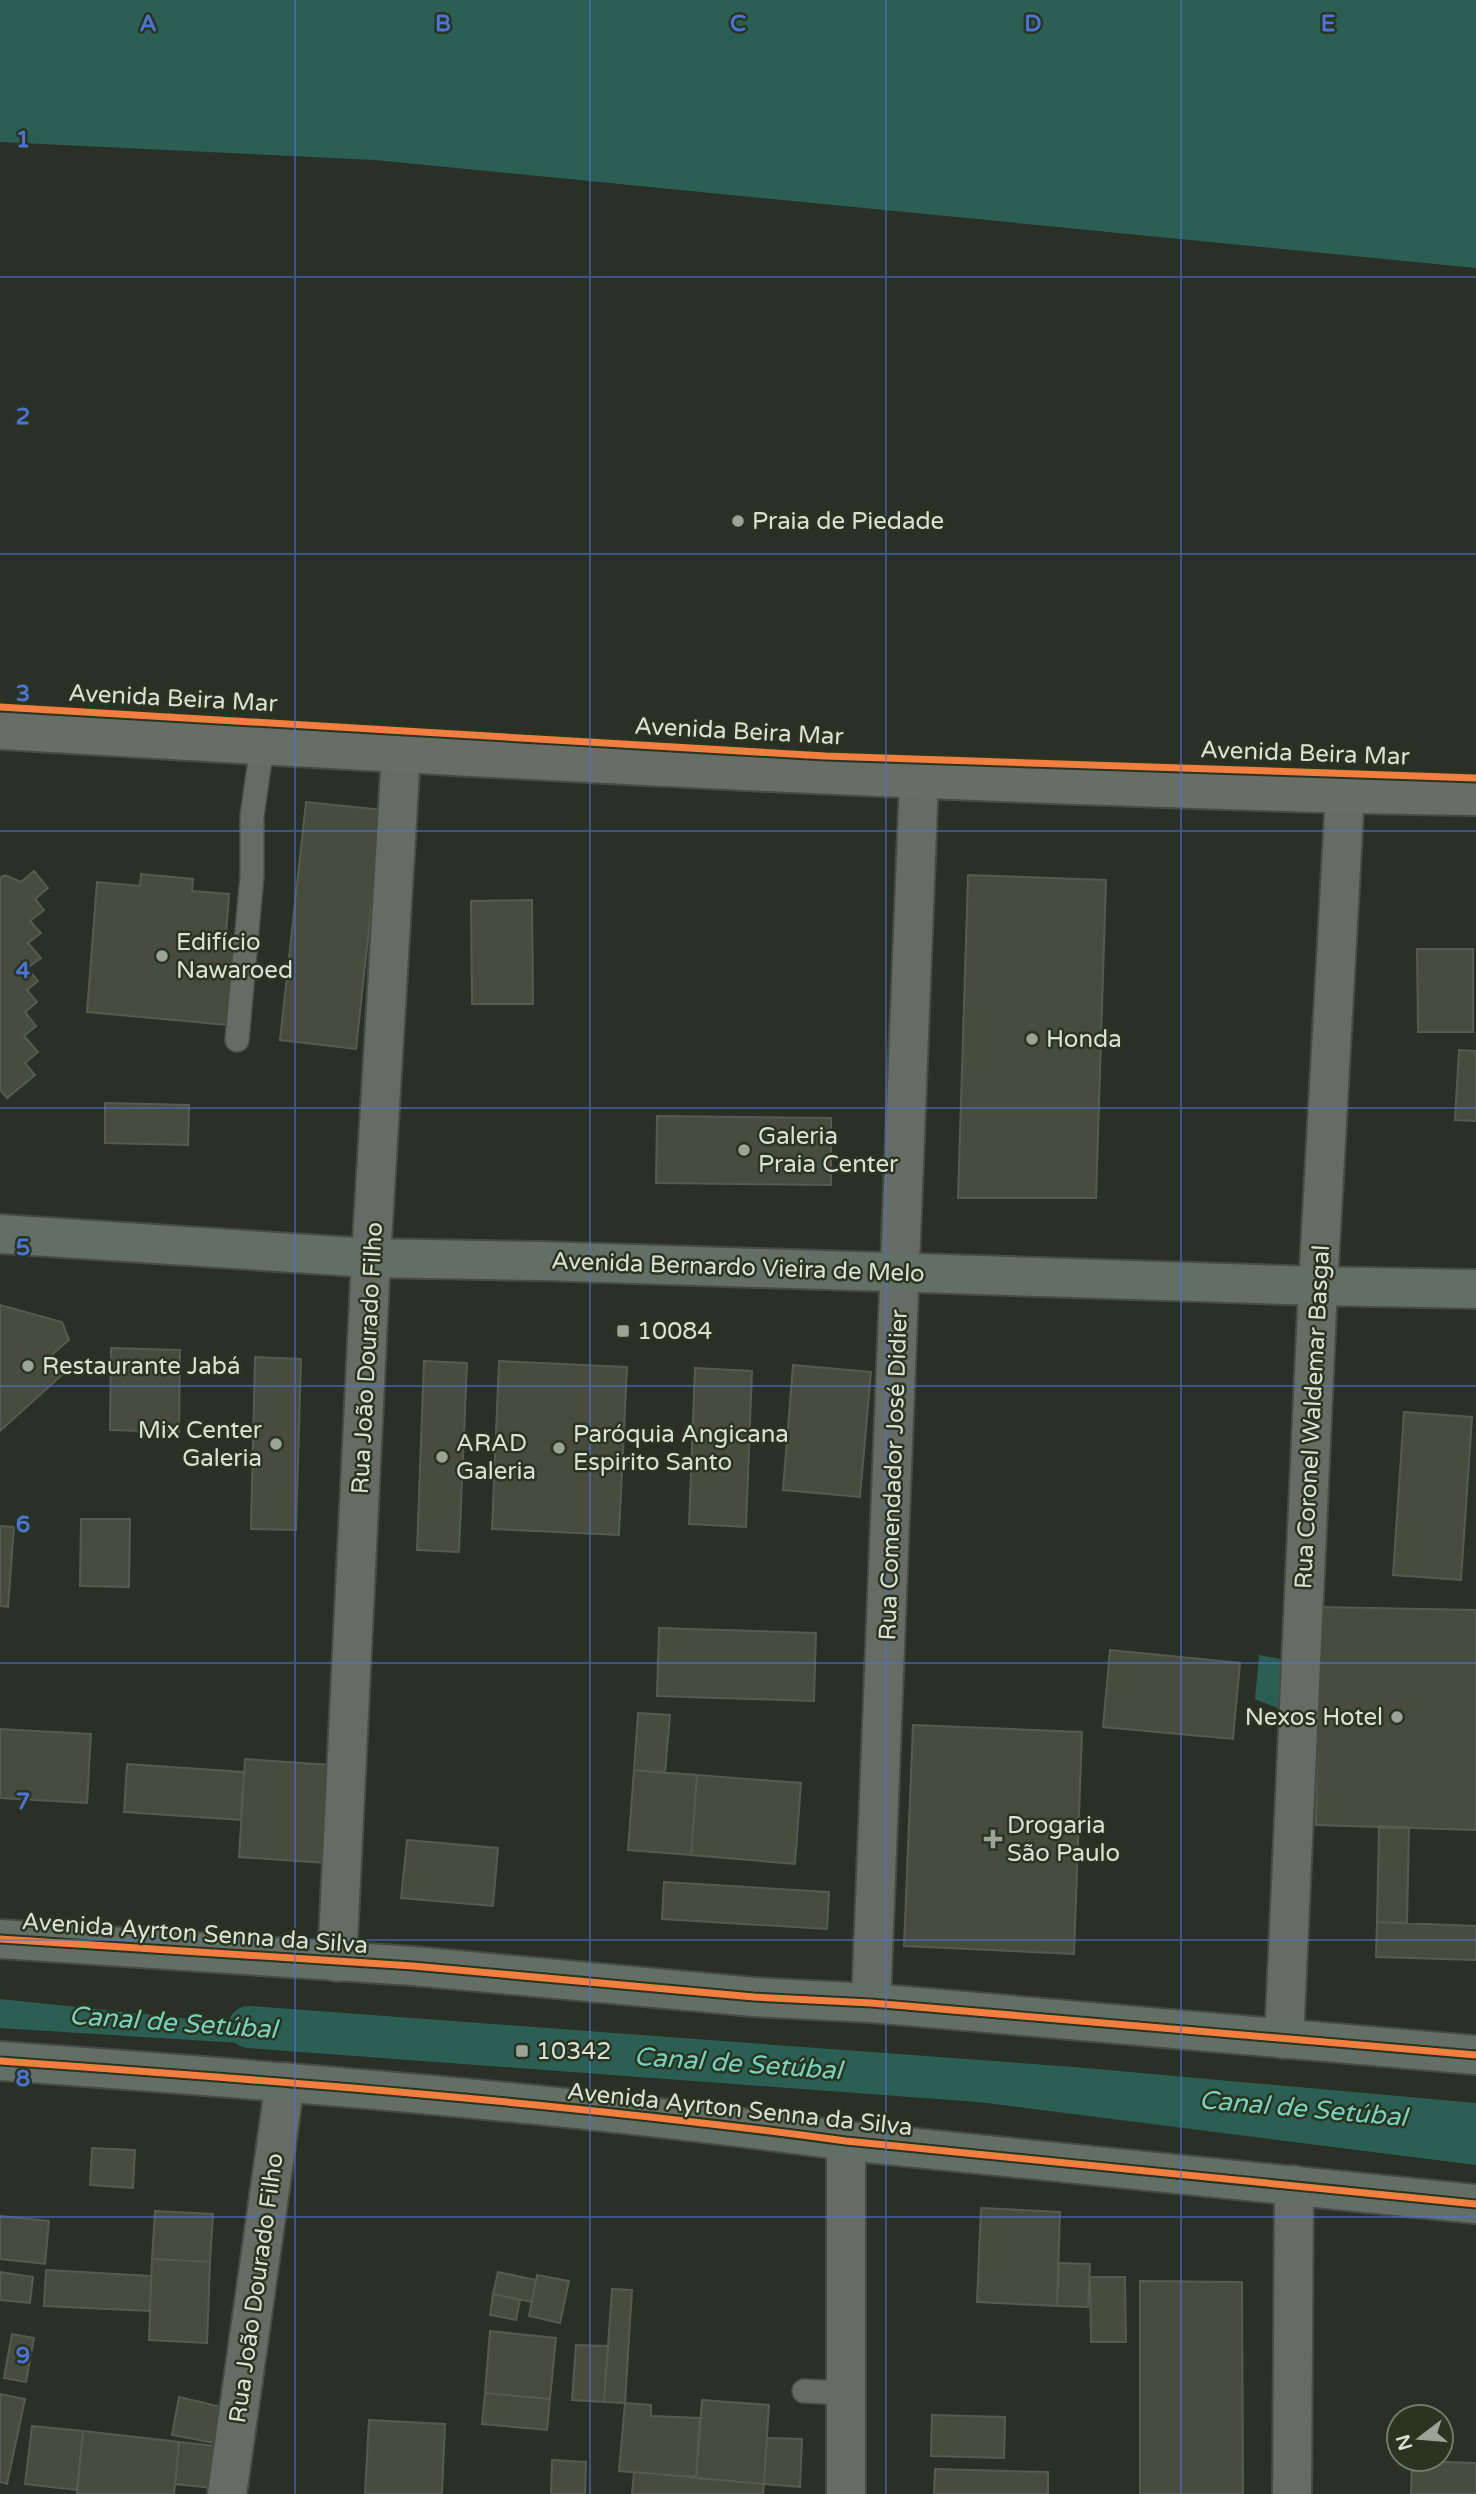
<svg xmlns="http://www.w3.org/2000/svg" width="1476" height="2494" font-family="'Varela Round',sans-serif">
<rect width="100%" height="100%" fill="#2a3026"/>
<path fill="#2b5f54" d="M0 0H1476V268L375 160 0 142Z
M1259 1655 1286 1660 1282 1710 1255 1699Z
M0 1999 307 2031 1476 2128V2165L781 2077 0 2028Z"/>
<g fill="none" stroke-linecap="round" stroke-linejoin="round">
<path stroke="#2b5f54" stroke-width="42" d="M249 2027 1073 2088 1476 2124"/>
</g>
<path fill="#484c3f" stroke="#575a50" stroke-width="2" d="M306 802 382 810 356 1049 280 1040Z
M34 871 48 888 35 899 44 910 30 921 41 933 28 943 41 958 27 968 38 981 27 990 37 1002 25 1012 36 1026 24 1036 38 1052 25 1063 35 1075 7 1098 0 1090V878L5 875 21 882Z
M141 874 193 879 192 891 229 894 225 948H234L232 964H242L227 1025 87 1012 97 882 140 886Z
M968 875 1106 880 1096 1198H958Z
M532 900 533 1004H472L471 901Z
M1417 949H1473V1032H1418Z
M1459 1050 1476 1051V1121L1455 1120Z
M105 1103 189 1105 188 1145 105 1143Z
M657 1116 831 1118V1185L656 1183Z
M0 1305 62 1322 69 1340 48 1358 63 1374 0 1431Z
M111 1348 180 1350 179 1432 110 1430Z
M255 1357 301 1359 296 1530 251 1529Z
M424 1361 467 1363 459 1552 417 1550Z
M499 1361 627 1367 619 1535 492 1529Z
M793 1365 871 1372 860 1497 783 1490Z
M695 1368 752 1371 746 1527 689 1524Z
M1404 1412 1472 1417 1461 1580 1393 1575Z
M81 1519H130L129 1587 80 1586Z
M0 1526 14 1527 8 1607 0 1606Z
M1319 1607 1476 1610V1830L1316 1825Z
M659 1628 816 1633 814 1701 657 1696Z
M1110 1650 1240 1663 1233 1739 1103 1727Z
M638 1713 670 1715 665 1773 634 1770Z
M913 1725 1082 1732 1074 1954 904 1946Z
M0 1729 91 1734 87 1803 0 1798Z
M245 1759 331 1765 325 1863 239 1857Z
M127 1764 244 1772 241 1820 124 1812Z
M634 1770 697 1775 691 1855 628 1850Z
M697 1775 801 1783 795 1864 691 1855Z
M1379 1826 1409 1827 1407 1923 1377 1922Z
M407 1840 498 1848 493 1906 401 1898Z
M664 1882 829 1892 827 1929 662 1919Z
M1377 1922 1476 1926V1960L1376 1957Z
M92 2148 135 2150 133 2188 90 2185Z
M981 2208 1060 2212 1057 2306 977 2302Z
M155 2211 213 2214 210 2262 152 2259Z
M0 2216 49 2221 45 2264 0 2259Z
M152 2259 210 2262 207 2343 149 2340Z
M1059 2263 1090 2264 1088 2307 1057 2306Z
M46 2270 151 2276 150 2311 44 2306Z
M0 2272 33 2277 30 2303 0 2300Z
M498 2272 536 2280 532 2302 493 2294Z
M537 2275 569 2281 560 2323 529 2316Z
M1090 2277H1125L1126 2342H1091Z
M1140 2281 1242 2282 1243 2494H1140Z
M612 2289 632 2290 625 2403 604 2402Z
M493 2294 520 2300 516 2320 490 2315Z
M490 2331 556 2338 550 2399 485 2393Z
M12 2334 34 2338 26 2382 4 2378Z
M576 2345 608 2346 604 2402 572 2400Z
M485 2393 550 2399 547 2430 482 2424Z
M0 2394 25 2399 7 2484 0 2482Z
M179 2397 222 2407 215 2443 172 2435Z
M702 2400 769 2405 764 2484 696 2478Z
M625 2403 651 2405V2416L700 2418 696 2477 619 2471Z
M932 2415 1005 2417 1004 2458 931 2456Z
M369 2420 445 2424 442 2494H365Z
M32 2426 83 2431 77 2490 25 2484Z
M83 2431 179 2442 174 2494H77Z
M767 2438 802 2439 800 2487 764 2484Z
M179 2442 216 2446 212 2488 175 2484Z
M552 2460 586 2462 585 2494H551Z
M1412 2461 1476 2463V2494H1411Z
M935 2469 1048 2472V2494H934Z
M634 2472 764 2484 763 2494H632Z"/>
<g fill="none" stroke-linecap="round" stroke-linejoin="round">
<g stroke="#474c43" stroke-width="26">
<path id="service" d="M237 1040 252 876V816L262 746
M804 2391 846 2393"/>
</g>
<g stroke="#474c43" stroke-width="42">
<path id="minor" d="M337 1962 371 1258 401 754
M871 2003 919 780
M1284 2039 1318 1286 1345 795
M227 2494 285 2082
M846 2494V2141
M1292 2494 1294 2185"/>
</g>
<g stroke="#474c43" stroke-width="42">
<path id="secondary" d="M0 730C341 750 682 770 1023 783 1174 788 1325 795 1476 796"/>
</g>
<g stroke="#474c43" stroke-width="42">
<path id="primary" d="M0 1234 371 1258 542 1261 1318 1286 1476 1289
M0 1939 413 1966 754 1997 871 2003 1476 2055
M0 2061C282 2081 566 2103 846 2141L1476 2204"/>
</g>
<use href="#service" stroke="#666c63" stroke-width="23"/>
<use href="#minor" stroke="#666c63" stroke-width="38"/>
<use href="#secondary" stroke="#666e65" stroke-width="38"/>
<use href="#primary" stroke="#636f64" stroke-width="38"/>
<g stroke="#293521" stroke-width="11">
<path id="cycleway" d="M0 707 825 756 1476 778
M0 1939 413 1966 754 1997 871 2003 1476 2055
M0 2061C282 2081 566 2103 846 2141L1476 2204"/>
</g>
<use href="#cycleway" stroke="#f27e40" stroke-width="7"/>
</g>
<path fill="none" stroke="#4c73d7" stroke-width="2" stroke-opacity="0.55" d="M295 0V2494M590 0V2494M886 0V2494M1181 0V2494M0 277H1476M0 554H1476M0 831H1476M0 1108H1476M0 1386H1476M0 1663H1476M0 1940H1476M0 2217H1476"/>
<g fill="#9ca498" stroke="#293521" stroke-width="2.5">
<circle cx="738" cy="521" r="7"/>
<circle cx="162" cy="956" r="7"/>
<circle cx="1032" cy="1039" r="7"/>
<circle cx="744" cy="1150" r="7"/>
<rect x="616" y="1324" width="14" height="14" rx="3.5"/>
<circle cx="28" cy="1366" r="7"/>
<circle cx="276" cy="1444" r="7"/>
<circle cx="559" cy="1448" r="7"/>
<circle cx="442" cy="1457" r="7"/>
<circle cx="1397" cy="1717" r="7"/>
<path d="M989.5 1828.5h7v7h7v7h-7v7h-7v-7h-7v-7h7z"/>
<rect x="515" y="2044" width="14" height="14" rx="3.5"/>
</g>
<g text-anchor="middle" stroke-width="5" stroke-linejoin="round" paint-order="stroke">
<g font-size="24" fill="#dae2d5" stroke="#293521" text-anchor="start">
<text x="752" y="529">Praia de Piedade</text>
<text x="176" y="950">Edifício<tspan x="176" dy="28">Nawaroed</tspan></text>
<text x="1046" y="1047">Honda</text>
<text x="758" y="1144">Galeria<tspan x="758" dy="28">Praia Center</tspan></text>
<text x="637" y="1339">10084</text>
<text x="42" y="1374">Restaurante Jabá</text>
<text x="262" y="1438" text-anchor="end">Mix Center<tspan x="262" dy="28">Galeria</tspan></text>
<text x="573" y="1442">Paróquia Angicana<tspan x="573" dy="28">Espirito Santo</tspan></text>
<text x="456" y="1451">ARAD<tspan x="456" dy="28">Galeria</tspan></text>
<text x="1383" y="1725" text-anchor="end">Nexos Hotel</text>
<text x="1007" y="1833">Drogaria<tspan x="1007" dy="28">São Paulo</tspan></text>
<text x="536" y="2059">10342</text>
</g>
<g font-size="24" fill="#dae2d5" stroke="#293521">
<text transform="translate(173 698) rotate(3)" y="8">Avenida Beira Mar</text>
<text transform="translate(739 731) rotate(3)" y="8">Avenida Beira Mar</text>
<text transform="translate(1305 753) rotate(2)" y="8">Avenida Beira Mar</text>
<text transform="translate(738 1267) rotate(2)" y="8">Avenida Bernardo Vieira de Melo</text>
<text transform="translate(367 1358) rotate(-87)" y="8">Rua João Dourado Filho</text>
<text transform="translate(1312 1417) rotate(-87)" y="8">Rua Coronel Waldemar Basgal</text>
<text transform="translate(893 1475) rotate(-88)" y="8">Rua Comendador José Didier</text>
<text transform="translate(195 1933) rotate(4)" y="8">Avenida Ayrton Senna da Silva</text>
<text transform="translate(740 2109) rotate(6)" y="8">Avenida Ayrton Senna da Silva</text>
<text transform="translate(256 2288) rotate(-82)" y="8">Rua João Dourado Filho</text>
</g>
<g font-size="26" font-style="italic" fill="#77d3bf" stroke="#293521">
<text transform="translate(173 2022) rotate(4)" y="9">Canal de Setúbal</text>
<text transform="translate(738 2063) rotate(4)" y="9">Canal de Setúbal</text>
<text transform="translate(1303 2108) rotate(5)" y="9">Canal de Setúbal</text>
</g>
</g>
<g font-size="23" text-anchor="middle" font-weight="bold" fill="#4c73d7" stroke="#293521" stroke-width="5" stroke-linejoin="round" paint-order="stroke">
<text x="148" y="31">A</text>
<text x="443" y="31">B</text>
<text x="738" y="31">C</text>
<text x="1033" y="31">D</text>
<text x="1328" y="31">E</text>
<text x="23" y="147">1</text>
<text x="23" y="424">2</text>
<text x="23" y="701">3</text>
<text x="23" y="978">4</text>
<text x="23" y="1255">5</text>
<text x="23" y="1532">6</text>
<text x="23" y="1809">7</text>
<text x="23" y="2086">8</text>
<text x="23" y="2363">9</text>
</g>
<g transform="translate(1420 2438) rotate(254)"><circle r="33" fill="#293521" stroke="#707a69" stroke-width="2"/>
<path d="M0-5L12 26L0 18L-12 26Z" fill="#9ca498"/>
<text y="-10" font-size="19" font-weight="bold" text-anchor="middle" fill="#dae2d5">N</text>
</g>
</svg>
